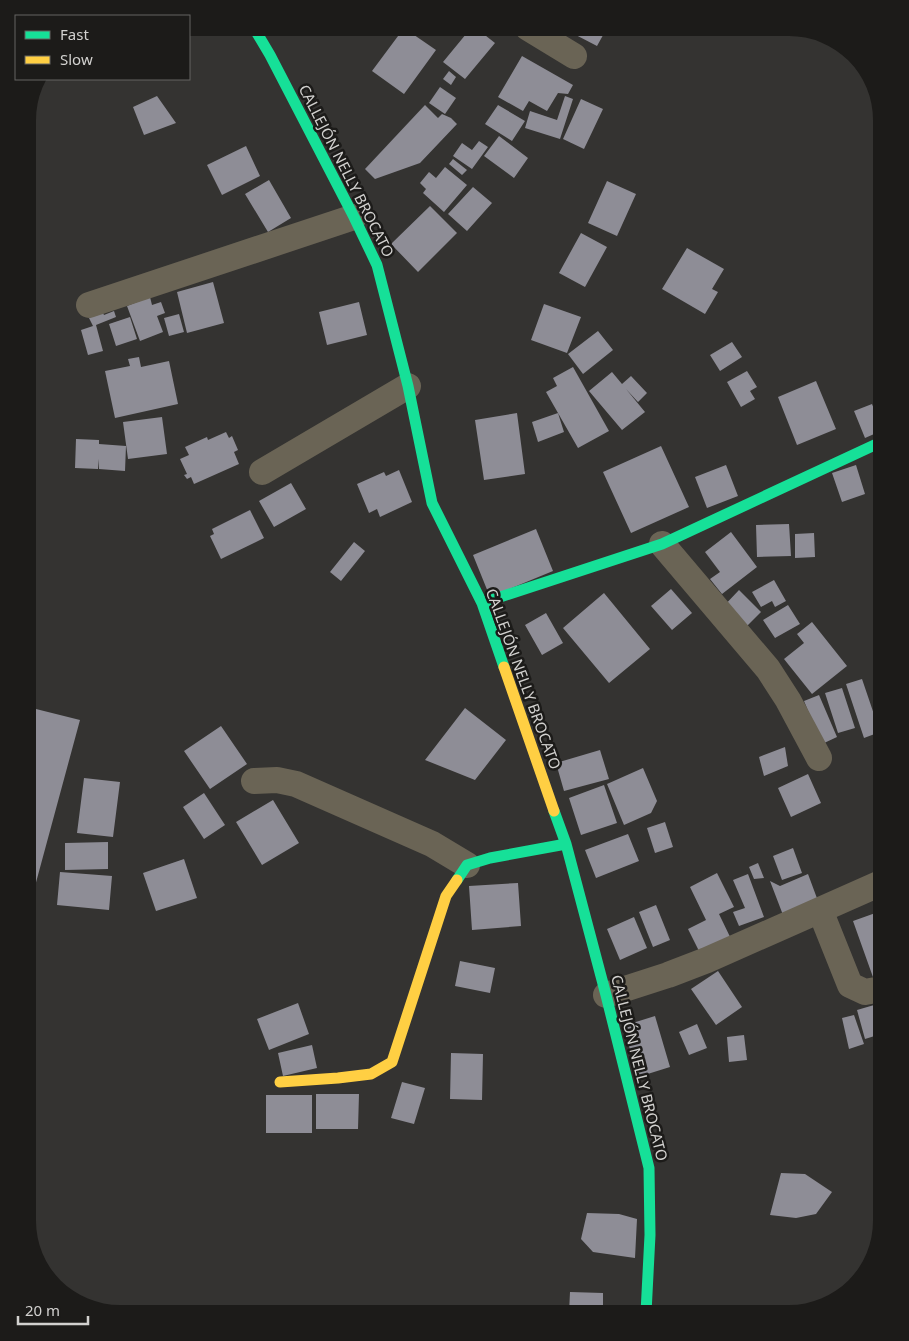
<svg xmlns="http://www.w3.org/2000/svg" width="909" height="1341" font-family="'Noto Sans',sans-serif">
<rect width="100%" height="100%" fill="#343331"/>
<path fill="#8e8d96" d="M404 28 436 50 404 94 372 71Z
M471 28H476L495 43 465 79 443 62Z
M575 28H607L597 46 572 33Z
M522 56 573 85 568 94 558 93 547 111 529 101 523 111 498 97Z
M449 71 456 77 451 85 443 79Z
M440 87 456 98 445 114 429 103Z
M157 96 176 123 144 135 133 107Z
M565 96 573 99 560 139 525 128 530 111 557 120Z
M581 99 603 109 584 149 563 139Z
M425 105 438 118 442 114 451 118 457 124 420 163 375 179 365 169Z
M498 105 525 121 512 141 485 124Z
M499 136 528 158 514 178 484 156Z
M479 141 488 147 472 169 453 156 462 143 472 150Z
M246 146 260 176 222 195 207 165Z
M453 159 467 170 462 175 449 164Z
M445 167 467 185 444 212 423 193 426 189 420 183 429 172 436 178Z
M269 180 291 218 268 232 245 194Z
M607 181 636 194 617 236 588 223Z
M473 187 492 203 467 231 448 214Z
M28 190H29L32 285 29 310H28Z
M430 206 457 233 418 272 391 244Z
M581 233 607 247 585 287 559 273Z
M687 248 724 269 712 289 718 292 705 314 662 289Z
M213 282 224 323 187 333 177 292Z
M150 297 152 305 161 302 165 313 157 316 163 332 140 341 127 306Z
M359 302 367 335 327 345 319 312Z
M544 304 581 317 567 353 531 340Z
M114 311 116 317 96 325 103 351 88 355 81 330 93 326 89 318 103 313 104 315Z
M179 314 184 332 169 336 164 318Z
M130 317 137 339 116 346 109 324Z
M598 331 613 350 583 374 568 354Z
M732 342 742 357 720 371 710 355Z
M139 357 141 367 169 361 178 404 115 418 105 371 130 366 128 359Z
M573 367 609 431 578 448 546 392 557 386 553 378Z
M747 371 757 387 750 391 755 399 741 407 727 382Z
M612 372 622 384 631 376 647 393 638 402 626 389 645 412 622 430 589 391Z
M816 381 836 429 797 445 778 397Z
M872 404 881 427V431L865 438 854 411Z
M517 413 525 474 484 480 475 420Z
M558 413 564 432 538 442 532 422Z
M162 417 167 454 128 459 123 422Z
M226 432 229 438 232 436 238 450 234 452 239 464 194 484 191 477 187 479 184 475 187 474 180 459 189 455 185 447 207 437 208 440Z
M76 439 99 440V444L126 446 125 471 99 469V459L98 469 75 468Z
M661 446 689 507 631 533 603 472Z
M726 465 738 496 707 508 695 477Z
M856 465 865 494 842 502 832 473Z
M399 470 412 502 380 517 377 509 369 513 357 484 384 472 386 476Z
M291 483 306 509 274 527 259 501Z
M250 510 264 538 221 559 210 536 214 534 212 529Z
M789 524 791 556 757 557 756 525Z
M536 529 553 571 490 597 473 555Z
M731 532 757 567 722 594 710 579 720 572 705 552Z
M814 533 815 557 795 558V534Z
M354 542 365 551 341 581 330 572Z
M774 580 786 601 775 607 772 601 761 607 752 592Z
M671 589 692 613 672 630 651 606Z
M739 590 761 612 743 630 721 609Z
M604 593 650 649 609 683 563 628Z
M788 605 800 624 775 638 763 620Z
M546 613 563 643 542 655 525 625Z
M812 622 847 666 812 694 784 659 804 643 797 634Z
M862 679 880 732 864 738 846 684Z
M842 688 855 728 838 733 825 693Z
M819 695 837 737 822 744 804 701Z
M28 707 80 720 28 912Z
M465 708 506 740 475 780 425 760Z
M221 726 247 764 210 789 184 751Z
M785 747 788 766 764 776 759 757Z
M600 750 609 779 564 791 556 763Z
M643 768 657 801 651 813 624 825 607 784Z
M808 774 821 803 791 817 778 788Z
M84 778 120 782 113 837 77 833Z
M604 785 617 823 581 835 569 798Z
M204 793 225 825 204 839 183 807Z
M273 800 299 843 262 865 236 822Z
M665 822 673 847 655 853 647 828Z
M628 834 639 861 596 878 585 850Z
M108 842V869L65 870V843Z
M793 848 802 873 782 880 773 856Z
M184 859 197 898 156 911 143 873Z
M758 863 764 878 754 879 749 867Z
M60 872 112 876 109 910 57 905Z
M717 873 734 907 719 914 733 943 703 959 688 929 706 920 690 887Z
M748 874 764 917 739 926 733 912 745 908 733 880Z
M808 874 818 901 783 915 770 881 780 886Z
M518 883 521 926 472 930 469 886Z
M656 905 670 940 653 947 639 912Z
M881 911V977L874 980 853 921Z
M634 917 647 948 620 960 607 929Z
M460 961 495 968 490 993 455 986Z
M718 971 742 1007 716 1025 691 989Z
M298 1003 309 1034 269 1050 257 1019Z
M881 1003V1034L865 1039 857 1010Z
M854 1015 864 1044 849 1049 842 1018Z
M655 1016 670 1067 638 1077 623 1026Z
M697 1024 707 1048 689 1055 679 1032Z
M744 1035 747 1060 729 1062 727 1037Z
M312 1045 317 1068 283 1076 278 1053Z
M451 1053 483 1054 482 1100 450 1099Z
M402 1082 425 1088 414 1124 391 1118Z
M316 1094H359L358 1129H316Z
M266 1095H312V1133H266Z
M781 1173 805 1174 832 1192 816 1214 796 1218 770 1215Z
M587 1213 619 1214 637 1219 635 1258 593 1252 581 1239Z
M570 1292 603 1293V1313H569Z"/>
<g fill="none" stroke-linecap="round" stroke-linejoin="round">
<path stroke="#6a6455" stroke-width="26" d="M528 28 574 56
M89 305 354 217
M262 472 408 386
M662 544 768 669 788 700 819 758
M254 781 277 780 296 784 432 844 467 865
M820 910 850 985 865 992 881 989
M606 995 668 975 707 960 881 883"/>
<path stroke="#16e098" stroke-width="11" d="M254 28 270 55 354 217 377 265 408 386 432 503 482 603 504 667
M482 603 662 544 881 442
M554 811 566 844 606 995 649 1168 650 1235 646 1313
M457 880 467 865 490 858 566 844"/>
<path stroke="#ffcf43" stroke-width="11" d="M504 667 554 811
M280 1082 338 1078 371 1074 392 1062 446 896 457 880"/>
</g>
<g text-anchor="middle" stroke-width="5" stroke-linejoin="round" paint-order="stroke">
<g font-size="15" fill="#d2d1cf" stroke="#1c1b19">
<text transform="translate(346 171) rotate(63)" y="5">CALLEJÓN NELLY BROCATO</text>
<text transform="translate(523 679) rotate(70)" y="5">CALLEJÓN NELLY BROCATO</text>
<text transform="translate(639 1068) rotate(76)" y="5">CALLEJÓN NELLY BROCATO</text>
</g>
</g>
<path d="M0 0H909V1341H0ZM120 36H789A84 84 0 0 1 873 120V1221A84 84 0 0 1 789 1305H120A84 84 0 0 1 36 1221V120A84 84 0 0 1 120 36Z" fill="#1c1b19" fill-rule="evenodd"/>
<rect x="15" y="15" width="175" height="65" fill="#1c1b19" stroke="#656462"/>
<rect x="25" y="31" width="25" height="8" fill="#16e098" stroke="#656462"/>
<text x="60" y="40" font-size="15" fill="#d2d1cf">Fast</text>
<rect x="25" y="56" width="25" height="8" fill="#ffcf43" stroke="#656462"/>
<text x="60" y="65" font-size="15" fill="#d2d1cf">Slow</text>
<path d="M18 1316v8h70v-8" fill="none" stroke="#d2d1cf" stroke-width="2.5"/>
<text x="25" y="1316" font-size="15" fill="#d2d1cf" stroke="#1c1b19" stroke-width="4" paint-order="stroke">20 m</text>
</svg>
